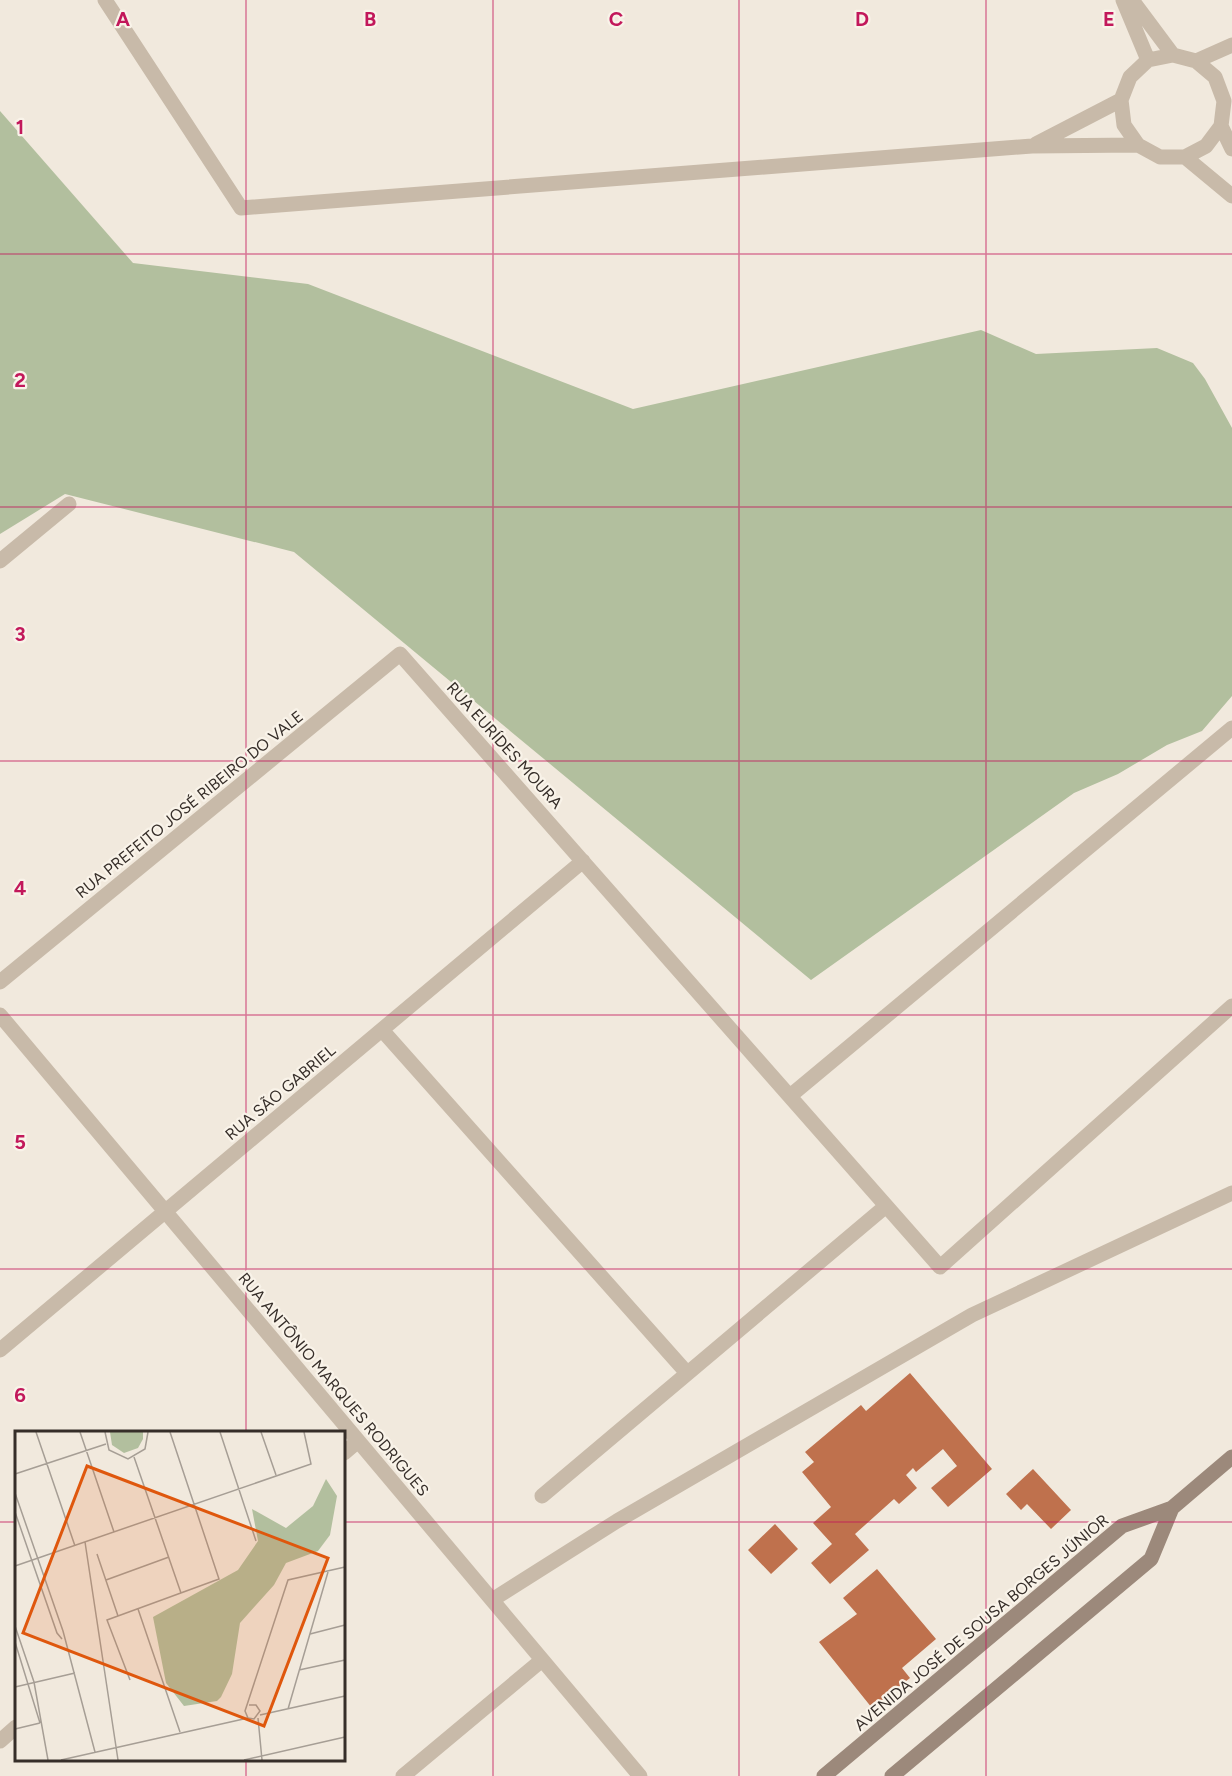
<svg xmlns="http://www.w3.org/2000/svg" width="1232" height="1776" font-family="Figtree,sans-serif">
<rect width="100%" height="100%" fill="#f1e9dd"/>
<path fill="#b2bf9e" d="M0 111 133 263 308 284 633 409 981 330 1036 354 1157 348 1193 363 1205 379 1232 428V696L1202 731 1167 745 1118 774 1074 793 811 980 294 552 65 494 0 534Z"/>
<path fill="#bf714d" d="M910 1373 992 1469 948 1507 931 1488 957 1466 943 1449 916 1472 913 1468 906 1475 917 1488 899 1504 894 1499 855 1534 869 1550 830 1584 811 1563 832 1544 813 1523 831 1507 802 1472 814 1462 805 1452 861 1405 866 1411Z
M1033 1469 1071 1510 1051 1529 1027 1504 1021 1510 1006 1494Z
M775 1524 798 1549 771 1574 748 1550Z
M877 1569 936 1639 902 1668 910 1678 872 1708 819 1642 857 1614 843 1598Z"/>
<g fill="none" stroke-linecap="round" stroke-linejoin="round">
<path stroke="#c8baa9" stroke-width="15" d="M105 0 241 208 1032 146 1138 145 1160 157H1185L1206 146 1221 126 1224 101 1215 77 1196 61 1173 55 1148 60 1130 77 1121 100 1124 125 1138 145
M1123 0 1148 60
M1132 0 1173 55
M1196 61 1232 45
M1221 126 1232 149
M1036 144 1121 100
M1185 157 1232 196
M0 561 69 504
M0 982 400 654 940 1267 1232 1006
M0 1015 640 1776
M382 1030 687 1373
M790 1096 1232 728
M0 1350 583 861
M344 1453 358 1441
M542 1496 886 1206
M492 1600 617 1521 972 1315 1232 1193
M0 1741 16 1727
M403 1776 542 1660"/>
<path stroke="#9c897b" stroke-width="15" d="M824 1776 1122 1526 1172 1508 1232 1457
M892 1776 1151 1559 1172 1508"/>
</g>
<path fill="none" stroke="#c2185b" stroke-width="1.5" stroke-opacity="0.55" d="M246 0V1432M493 0V1776M739 0V1776M986 0V1776M0 254H1232M0 507H1232M0 761H1232M0 1015H1232M0 1269H1232M0 1522H16M344 1522H1232M246 1760V1776"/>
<g text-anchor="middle" stroke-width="4.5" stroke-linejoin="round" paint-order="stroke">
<g font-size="16" fill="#362e29" stroke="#f9f3e9">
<text transform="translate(505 745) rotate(48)" y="6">RUA EURÍDES MOURA</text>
<text transform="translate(189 804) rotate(-39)" y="6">RUA PREFEITO JOSÉ RIBEIRO DO VALE</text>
<text transform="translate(280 1092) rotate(-40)" y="6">RUA SÃO GABRIEL</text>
<text transform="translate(334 1384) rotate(50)" y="6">RUA ANTÔNIO MARQUES RODRIGUES</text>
<text transform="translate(981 1622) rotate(-40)" y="6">AVENIDA JOSÉ DE SOUSA BORGES JÚNIOR</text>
</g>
</g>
<g transform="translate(15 1431)">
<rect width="330" height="330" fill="#f1e9dd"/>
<path d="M95 1H128V8L123 17 109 22 97 14ZM311 48 322 65 315 104 303 120 271 132 259 154 225 192 217 243 206 266 202 270 169 275 151 252 138 186 223 139 243 110 237 78 271 97 298 75Z" fill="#b2bf9e"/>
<path fill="none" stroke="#a69e95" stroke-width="1.5" d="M21 1 60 115M65 1 99 101M90 1 94 19 113 28 130 18 133 1M205 1 241 110M246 1 261 44M119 26 166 162M0 43 91 13M0 62 48 200 80 321M0 81 42 202 47 208M70 111 103 329M82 123 103 185M0 135 296 33 289 1M91 149 154 126M123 178 165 301M0 195 19 251 33 329M295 203 330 194M0 211 25 292M284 239 330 229M115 249 92 189 204 148 155 1M0 256 60 242M234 274H241L245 280 239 288 233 287 230 280 273 149 330 136M273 278 313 141M245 284 330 265M243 287 247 329M0 298 25 292M46 329 233 287M229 329 330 306"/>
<path fill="#df570d" fill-opacity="0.15" stroke="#df570d" stroke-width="3" d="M72 35 313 127 249 295 8 202Z"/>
<rect width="330" height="330" fill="none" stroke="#362e29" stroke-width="3"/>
</g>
<g font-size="20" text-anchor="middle" font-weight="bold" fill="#c2185b" stroke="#f9f3e9" stroke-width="4.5" stroke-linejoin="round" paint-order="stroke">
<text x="123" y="26">A</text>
<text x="370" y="26">B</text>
<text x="616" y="26">C</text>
<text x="862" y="26">D</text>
<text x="1109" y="26">E</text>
<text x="20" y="134">1</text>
<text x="20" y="387">2</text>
<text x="20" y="641">3</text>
<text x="20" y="895">4</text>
<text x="20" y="1149">5</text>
<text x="20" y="1402">6</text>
</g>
</svg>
